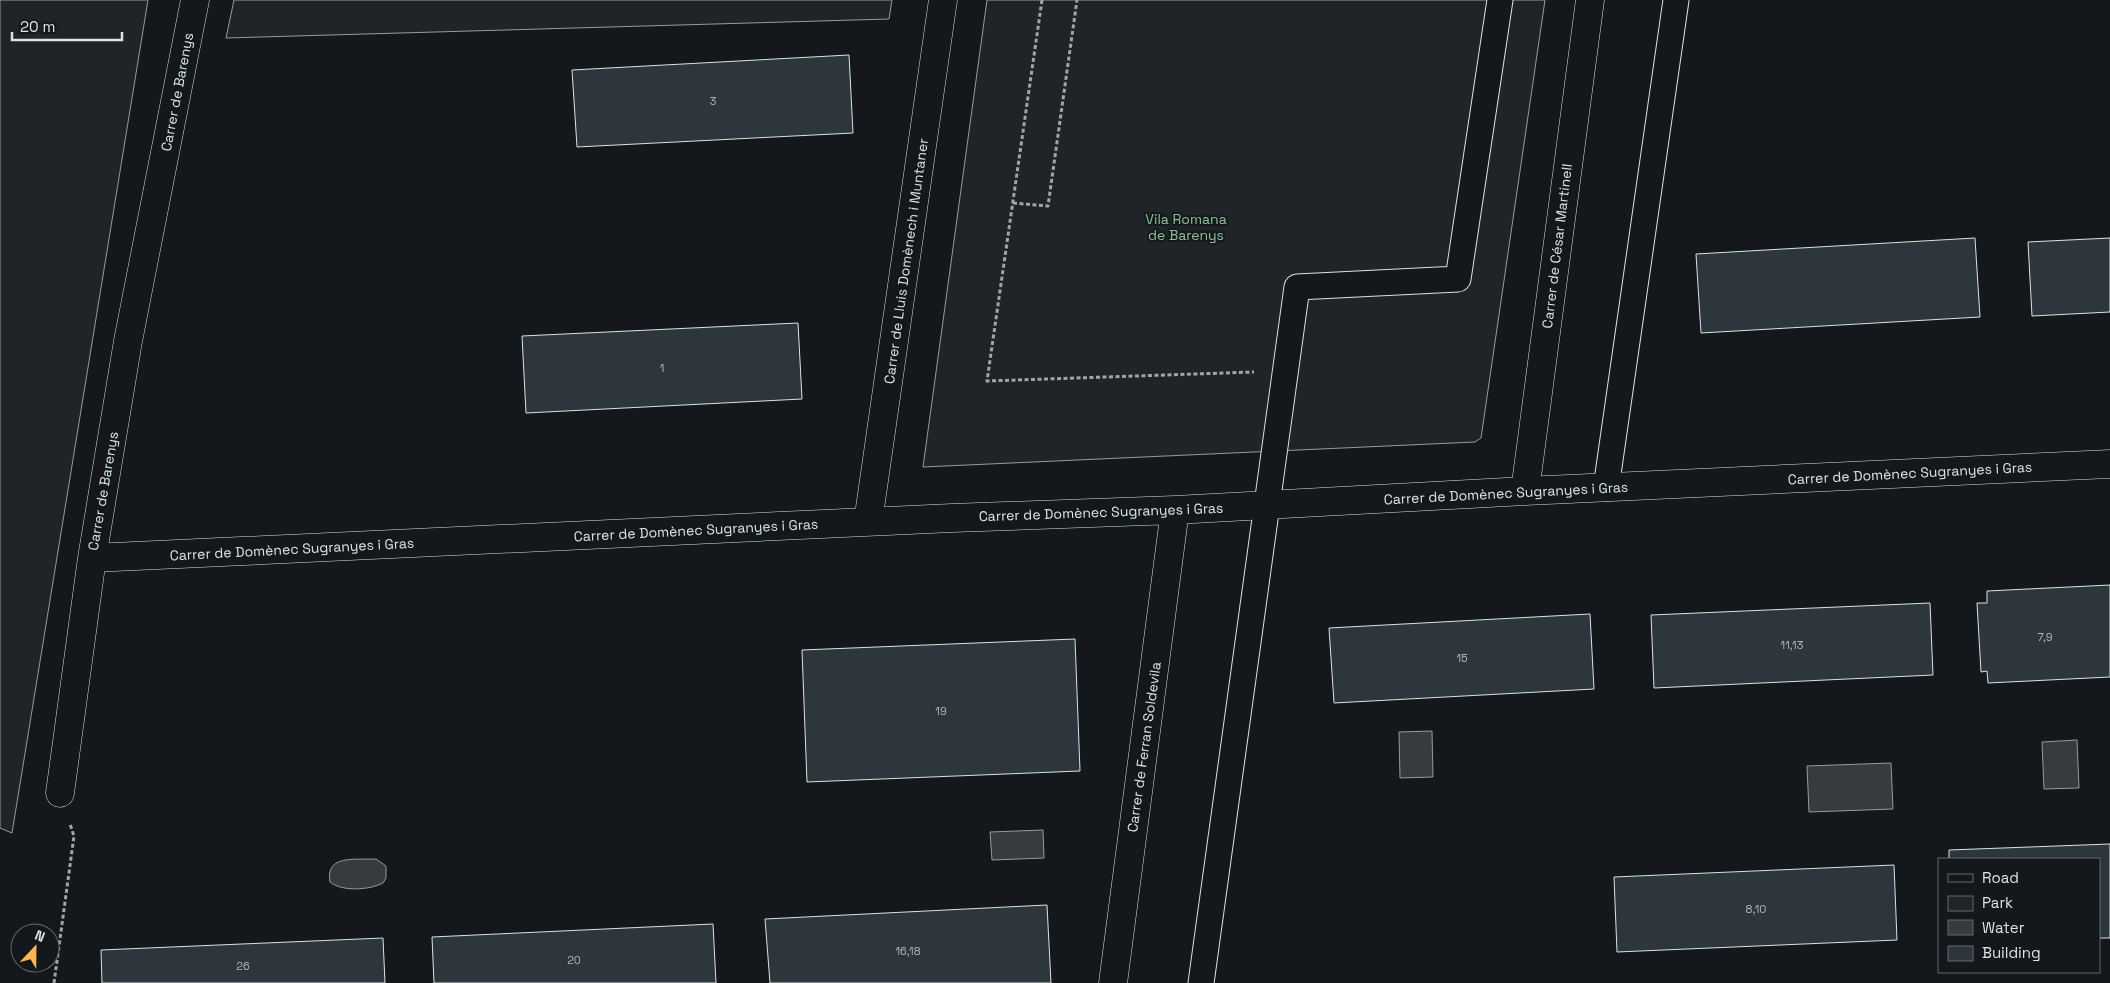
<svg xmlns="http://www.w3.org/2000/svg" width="2110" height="983" font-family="'Space Grotesk',sans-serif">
<rect width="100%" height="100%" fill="#14181c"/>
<path fill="#202428" stroke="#939e99" d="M0 0H148L12 833 0 828Z
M234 0H892L889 19 226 38Z
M987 0H1545L1481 438 1475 442 923 467Z"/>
<path fill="#363b3e" stroke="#939e99" d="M1432 731 1433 777 1400 778 1399 732Z
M2077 740 2079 788 2044 789 2042 742Z
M1891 763 1893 809 1809 812 1807 766Z
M1043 830 1044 858 992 860 990 832Z
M376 859 386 866V878L383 883C370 890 342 892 330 882 325 854 356 860 376 859Z"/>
<path fill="#2c363c" stroke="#d8e6dc" d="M849 55 853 133 577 147 572 70Z
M1975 238 1980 317 1701 333 1696 254Z
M2110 238V312L2032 316 2028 242Z
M798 323 802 399 526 413 522 336Z
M2110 585V677L1988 683 1987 671 1981 672 1977 603H1987V591Z
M1930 603 1933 675 1654 688 1651 615Z
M1590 614 1594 689 1334 703 1329 628Z
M1075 639 1080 771 807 782 802 650Z
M2110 844V938H2099V859H1949V850Z
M1894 865 1897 940 1617 952 1614 877Z
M1047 905 1051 983H770L765 919Z
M713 924 716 983H434L432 937Z
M383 938 385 983H102L101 950Z"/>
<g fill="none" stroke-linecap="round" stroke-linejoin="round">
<g stroke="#d8e6dc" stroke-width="27">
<path id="pedestrian" d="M1606 488 1676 0
M1201 983 1297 287 1458 279 1500 0"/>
</g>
<g stroke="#d8e6dc" stroke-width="29">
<path id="minor" d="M1525 491 1590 0
M868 522 943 0
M92 558 952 518 1175 510 1525 491 2110 464
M60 793 92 558 128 341 195 0
M1113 983 1175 510"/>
</g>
<path stroke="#9da8a2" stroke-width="3" stroke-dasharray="4 2.5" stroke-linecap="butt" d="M1042 0 987 381 1254 372
M1013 203 1048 206 1077 0
M54 983 74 836 70 824"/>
<use href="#pedestrian" stroke="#14181c" stroke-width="25"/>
<use href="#minor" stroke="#14181c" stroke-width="28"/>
</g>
<g text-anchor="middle" stroke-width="4" stroke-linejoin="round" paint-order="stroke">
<g font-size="11" fill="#adbab4">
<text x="713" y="105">3</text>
<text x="662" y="372">1</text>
<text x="2045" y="641">7,9</text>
<text x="1792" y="649">11,13</text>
<text x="1462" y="662">15</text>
<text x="941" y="715">19</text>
<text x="1756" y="913">8,10</text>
<text x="908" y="955">16,18</text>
<text x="574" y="964">20</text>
<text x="243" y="970">26</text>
</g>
<g font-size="14" fill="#d8e6dc" stroke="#14181c">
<text transform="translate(177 92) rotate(-79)" y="5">Carrer de Barenys</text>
<text transform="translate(1557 246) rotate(-83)" y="5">Carrer de César Martinell</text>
<text transform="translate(906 261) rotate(-82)" y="5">Carrer de Lluis Domènech i Muntaner</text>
<text transform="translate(1910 473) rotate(-3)" y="5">Carrer de Domènec Sugranyes i Gras</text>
<text transform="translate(103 491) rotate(-80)" y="5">Carrer de Barenys</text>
<text transform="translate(1506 493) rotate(-3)" y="5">Carrer de Domènec Sugranyes i Gras</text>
<text transform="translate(1101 512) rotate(-2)" y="5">Carrer de Domènec Sugranyes i Gras</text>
<text transform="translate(696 530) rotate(-3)" y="5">Carrer de Domènec Sugranyes i Gras</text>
<text transform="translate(292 549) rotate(-3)" y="5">Carrer de Domènec Sugranyes i Gras</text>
<text transform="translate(1144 747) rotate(-82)" y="5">Carrer de Ferran Soldevila</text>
</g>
<g font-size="14" fill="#8ac095" stroke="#14181c">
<text x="1186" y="224">Vila Romana<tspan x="1186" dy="16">de Barenys</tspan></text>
</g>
</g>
<rect x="1938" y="858" width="162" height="115" fill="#14181c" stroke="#626a69"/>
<rect x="1948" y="874" width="25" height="8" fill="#14181c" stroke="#626a69"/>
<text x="1982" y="883" font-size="15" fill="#d8e6dc">Road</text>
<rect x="1948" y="896" width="25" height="15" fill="#202428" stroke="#626a69"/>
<text x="1982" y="908" font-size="15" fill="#d8e6dc">Park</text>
<rect x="1948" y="920" width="25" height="15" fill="#363b3e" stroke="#626a69"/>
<text x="1982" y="933" font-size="15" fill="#d8e6dc">Water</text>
<rect x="1948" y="946" width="25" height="15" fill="#2c363c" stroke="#626a69"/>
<text x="1982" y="958" font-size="15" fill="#d8e6dc">Building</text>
<g transform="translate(35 948) rotate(22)"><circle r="24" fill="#14181c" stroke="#626a69"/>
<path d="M0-4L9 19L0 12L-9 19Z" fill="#ffb74d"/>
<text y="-8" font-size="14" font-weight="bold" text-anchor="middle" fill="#d8e6dc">N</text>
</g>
<path d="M12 32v8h110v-8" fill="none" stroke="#d8e6dc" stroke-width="2.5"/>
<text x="20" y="32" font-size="15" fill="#d8e6dc" stroke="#14181c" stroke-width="4" paint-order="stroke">20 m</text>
</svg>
